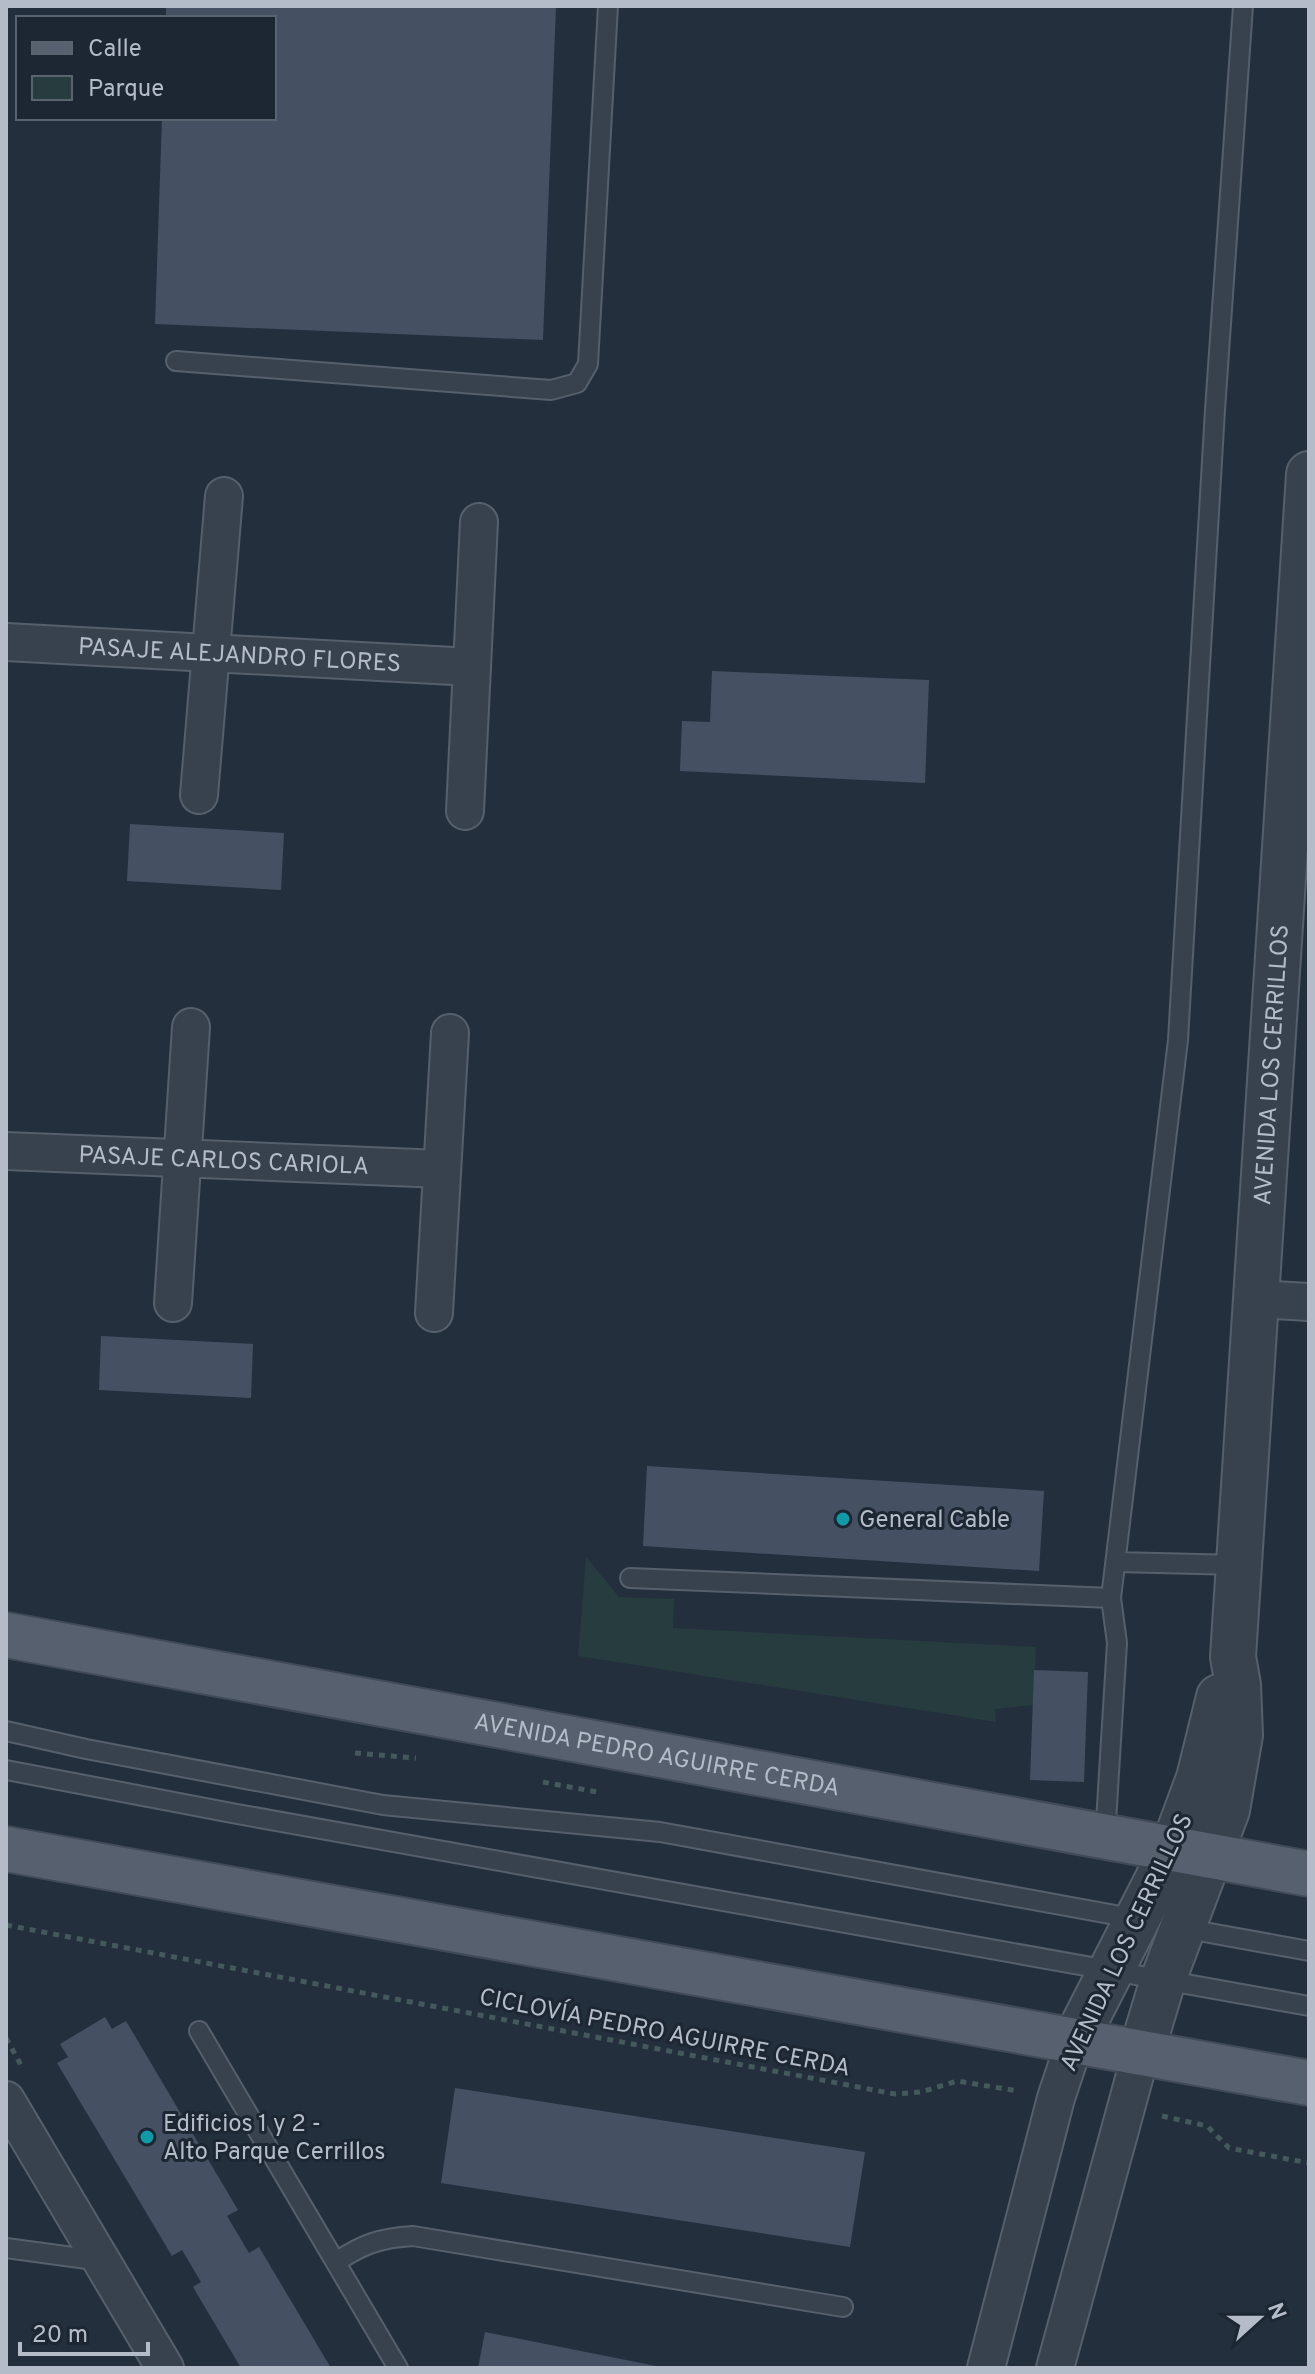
<svg xmlns="http://www.w3.org/2000/svg" width="1315" height="2374" font-family="Overpass,sans-serif">
<rect width="100%" height="100%" fill="#242f3e"/>
<path fill="#263c3f" d="M586 1557 619 1597 674 1599 673 1628 1036 1647 1034 1705 995 1709 996 1722 578 1656Z"/>
<path fill="#455162" d="M166 6 292 8V6H556L543 340 155 324 162 118H274V18H166Z
M712 671 929 680 925 783 680 771 682 721 710 722Z
M130 824 284 833 281 890 127 881Z
M101 1336 253 1344 251 1398 99 1390Z
M647 1466 1044 1491 1039 1571 643 1546Z
M1034 1670 1088 1672 1084 1782 1030 1780Z
M105 2017 112 2029 126 2021 238 2210 227 2216 249 2253 259 2247 331 2368H241L193 2287 201 2282 182 2250 172 2256 57 2063 68 2057 60 2044Z
M455 2088 865 2152 850 2247 441 2183Z
M485 2332 661 2367V2368H478Z"/>
<g fill="none" stroke-linecap="round" stroke-linejoin="round">
<g stroke="#565f6c" stroke-width="22">
<path id="service" d="M176 361 551 390 577 383 588 364 608 6
M1116 1562 1239 1565
M630 1578 1111 1598 1117 1643 1105 1838
M1111 1598 1178 1040 1215 410 1243 6
M6 1731 86 1749 383 1805 660 1832 1137 1919
M6 1770 237 1814 1309 2006
M1182 1928 1309 1951
M199 2031 398 2368
M6 2248 102 2261
M336 2262C363 2244 380 2238 413 2236L843 2307"/>
</g>
<g stroke="#565f6c" stroke-width="40">
<g id="minor">
<path id="s1" d="M6 642 472 667"/>
<path d="M199 795 224 496"/>
<path d="M465 811 479 522"/>
<path id="s2" d="M6 1151 442 1169"/>
<path d="M1256 1299 1309 1302"/>
<path d="M173 1303 191 1027"/>
<path d="M434 1313 450 1033"/>
<path d="M6 2100 165 2368"/>
<path d="M986 2368 1056 2098 1075 2041"/>
<path d="M1055 2368 1141 2053"/>
</g>
</g>
<g stroke="#565f6c" stroke-width="48">
<g id="tertiary">
<path d="M1075 2041 1172 1851 1199 1778 1219 1697"/>
<path id="s3" d="M1141 2053 1163 1980 1227 1810 1240 1735 1238 1685 1233 1657 1309 474"/>
</g>
</g>
<g stroke="#414a57" stroke-width="48">
<g id="primary">
<path id="s4" d="M6 1635 1309 1874"/>
<path d="M6 1849 1309 2083"/>
</g>
</g>
<path stroke="#44595c" stroke-width="5" stroke-dasharray="6 6" stroke-linecap="butt" d="M355 1753 416 1758
M543 1782 597 1792
M6 1925 895 2094 921 2092 957 2081 1018 2091
M6 2038 21 2065
M1162 2116 1207 2126 1229 2148 1309 2163"/>
<use href="#service" stroke="#38414e" stroke-width="18"/>
<use href="#minor" stroke="#38414e" stroke-width="36"/>
<use href="#tertiary" stroke="#38414e" stroke-width="44"/>
<use href="#primary" stroke="#56606e" stroke-width="44"/>
</g>
<g fill="#0f9aa8" stroke="#1d2633" stroke-width="3">
<circle cx="843" cy="1519" r="8"/>
<circle cx="147" cy="2137" r="8"/>
</g>
<g text-anchor="middle" stroke-width="6" stroke-linejoin="round" paint-order="stroke">
<g font-size="24" fill="#b4bcc9" stroke="#1d2633">
<text dy="8" stroke="none"><textPath href="#s1" startOffset="234">PASAJE ALEJANDRO FLORES</textPath></text>
<text dy="8" stroke="none"><textPath href="#s3" startOffset="1006">AVENIDA LOS CERRILLOS</textPath></text>
<text dy="8" stroke="none"><textPath href="#s2" startOffset="218">PASAJE CARLOS CARIOLA</textPath></text>
<text dy="8" stroke="none"><textPath href="#s4" startOffset="662">AVENIDA PEDRO AGUIRRE CERDA</textPath></text>
<text transform="translate(1126 1942) rotate(-65)" y="8">AVENIDA LOS CERRILLOS</text>
<text transform="translate(665 2032) rotate(11)" y="8">CICLOVÍA PEDRO AGUIRRE CERDA</text>
</g>
<g font-size="24" fill="#b4bcc9" stroke="#1d2633" text-anchor="start">
<text x="859" y="1527">General Cable</text>
<text x="163" y="2131">Edificios 1 y 2 -<tspan x="163" dy="28">Alto Parque Cerrillos</tspan></text>
</g>
</g>
<rect width="1315" height="2374" fill="none" stroke="#b4bcc9" stroke-width="16"/>
<rect x="16" y="16" width="260" height="104" fill="#1d2633" stroke="#59626f" stroke-width="2"/>
<rect x="32" y="42" width="40" height="12" fill="#56606e" stroke="#59626f" stroke-width="2"/>
<text x="88" y="56" font-size="24" fill="#b4bcc9">Calle</text>
<rect x="32" y="76" width="40" height="24" fill="#263c3f" stroke="#59626f" stroke-width="2"/>
<text x="88" y="96" font-size="24" fill="#b4bcc9">Parque</text>
<g transform="translate(1259 2318) rotate(69)" stroke="#1d2633" stroke-width="6" paint-order="stroke">
<path d="M0-6L14 30L0 20L-14 30Z" fill="#b4bcc9"/>
<text y="-12" font-size="22" font-weight="bold" text-anchor="middle" fill="#b4bcc9">N</text>
</g>
<path d="M20 2342v12h128v-12" fill="none" stroke="#b4bcc9" stroke-width="4"/>
<text x="32" y="2342" font-size="24" fill="#b4bcc9" stroke="#1d2633" stroke-width="6" paint-order="stroke">20 m</text>
</svg>
